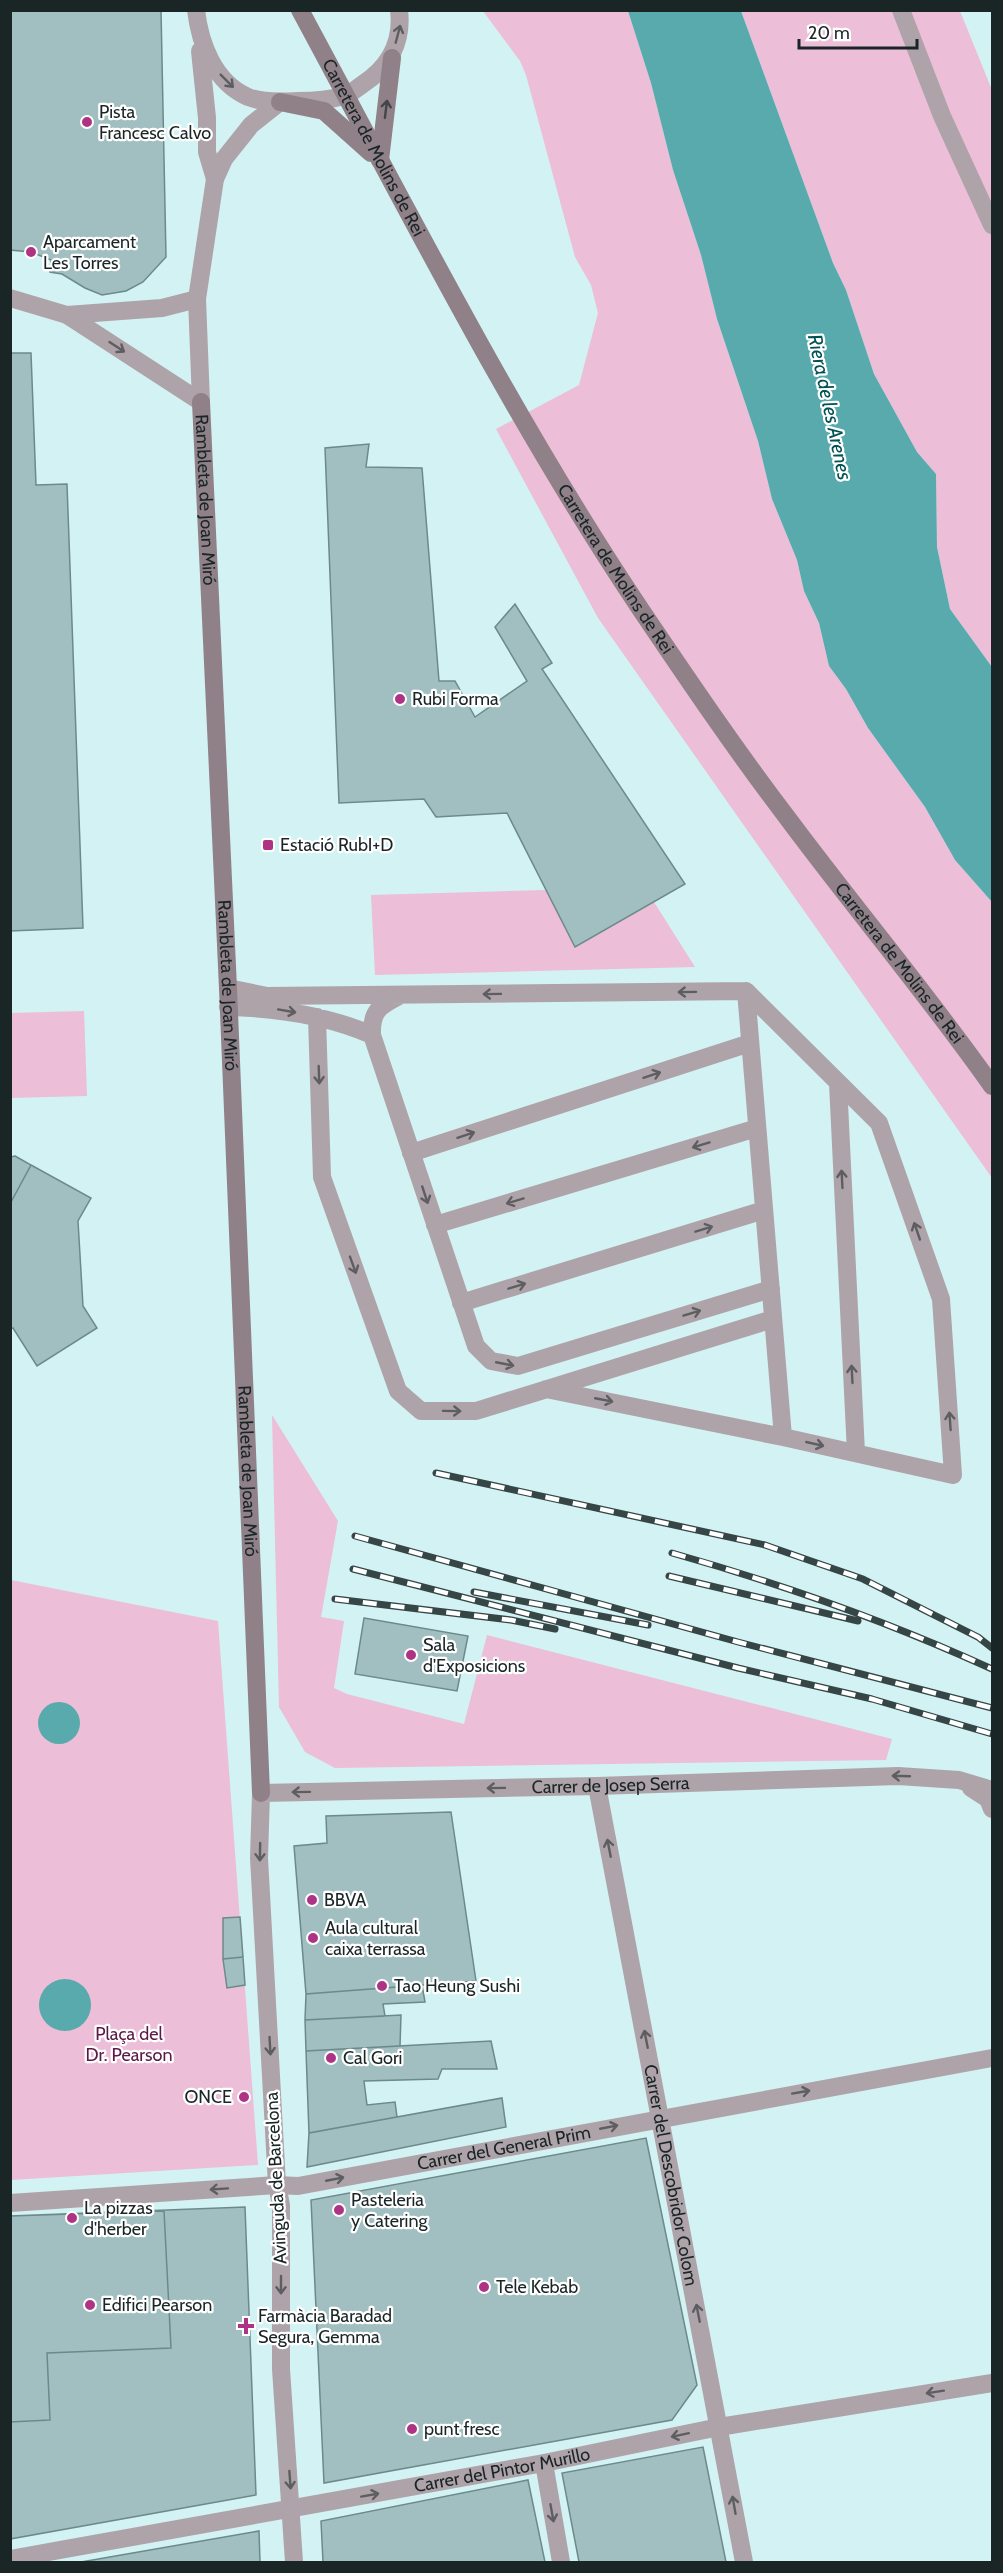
<svg xmlns="http://www.w3.org/2000/svg" width="1003" height="2573" font-family="Cabin,sans-serif">
<rect width="100%" height="100%" fill="#d2f2f3"/>
<path fill="#ecbed8" d="M483 11H628L651 83 673 170 701 255 717 319 758 441 772 499 797 560 804 591 819 623 829 666 846 689 868 728 925 807 955 860 992 902V1178L598 618 496 429 579 385 598 313 591 285 575 257 526 75 520 61Z
M741 11H960L992 90V667L950 609 937 547 936 474 917 452 874 374 846 290 833 263Z
M546 890 575 946 654 902 695 967 375 975 371 895Z
M84 1011 87 1096 11 1098V1013Z
M272 1415 338 1521 321 1617 344 1621 334 1688 347 1694 464 1724 487 1635 892 1739 886 1760 335 1768 305 1752 279 1707Z
M11 1580 218 1621 258 2165 11 2180Z"/>
<path fill="#58aaad" d="M628 11H741L833 263 846 290 874 374 917 452 936 474 937 547 950 609 992 667V902L955 860 925 807 868 728 846 689 829 666 819 623 804 591 797 560 772 499 758 441 717 319 701 255 673 170 651 83Z
M38 1723a21 21 0 1 1 42 0a21 21 0 1 1-42 0Z
M39 2005a26 26 0 1 1 52 0a26 26 0 1 1-52 0Z"/>
<path fill="#a1bfc0" stroke="#6d8a8a" stroke-width="1.5" d="M10 10H161L166 257 143 282 126 291 102 295 85 288 62 274 50 272 51 260 31 252 10 250Z
M10 353H31L36 485 67 484 83 928 10 931Z
M369 444 366 467 422 468 439 681H455L475 717 527 681 495 627 515 604 552 663 542 669 685 884 575 947 507 813 436 817 424 799 339 803 325 448Z
M15 1156 31 1165 10 1204V1157Z
M31 1165 91 1198 78 1221 83 1306 97 1328 37 1366 13 1328 10 1329V1204Z
M364 1618 468 1636 457 1691 355 1674Z
M451 1812 476 1981 306 1994 294 1846 327 1843 326 1816Z
M240 1917 243 1957 223 1959V1918Z
M243 1957 245 1985 227 1988 223 1959Z
M422 1985 425 2002 383 2004 385 2016 305 2020 306 1994Z
M401 2015 400 2046 306 2051 305 2020Z
M491 2041 497 2069H442L438 2079 364 2081 367 2105 395 2102 397 2117 309 2133 306 2051Z
M502 2098 506 2127 307 2167 309 2133Z
M646 2138 697 2385 672 2420 324 2483 311 2200Z
M245 2207 256 2495 10 2539V2216Z
M164 2211 171 2348 47 2353 50 2420 10 2422V2216Z
M703 2447 726 2562H579L562 2473Z
M528 2480 545 2562H323L321 2521Z
M259 2531 260 2562H81Z"/>
<g fill="none" stroke-linecap="round" stroke-linejoin="round">
<path stroke="#aea3a9" stroke-width="18" d="M228 988 267 996 746 991 879 1123 941 1299 953 1475 783 1437 546 1389
M746 991 783 1437
M228 1007C278 1008 326 1015 372 1035L476 1346 491 1361 518 1366 771 1289
M317 1017 322 1177 398 1391 421 1411H476L773 1319
M372 1035C371 1010 380 1006 401 995
M838 1083 856 1453
M411 1153 750 1043
M435 1225 757 1128
M461 1303 764 1210"/>
<g stroke="#aea3a9" stroke-width="18">
<path d="M196 10C200 44 214 82 248 97 263 103 283 102 298 101 313 101 329 100 344 96 351 94 357 88 363 84 389 67 403 42 399 10"/>
<path d="M901 10 942 116 992 225"/>
<path d="M200 51 207 118V152L215 179"/>
<path d="M10 298 67 315 201 402"/>
<path d="M67 315 162 308 197 299"/>
<path d="M201 402 197 299 215 179 224 159 251 125 280 102"/>
<path id="s1" d="M597 1786 744 2562"/>
<path d="M971 1788 988 1799 992 1809"/>
<path id="s2" d="M10 2203 277 2185 298 2186 992 2058"/>
<path d="M544 2463 561 2562"/>
<path id="s3" d="M10 2559 544 2463 719 2427 992 2383"/>
<path id="s4" d="M294 2562 281 2369V2205L277 2185 259 1858 261 1793 597 1786 898 1776 959 1780 992 1790"/>
</g>
<g stroke="#908189" stroke-width="18">
<path id="s5" d="M300 10C409 212 513 419 641 610 689 681 737 752 789 820 856 910 928 995 992 1086"/>
<path d="M280 102 324 111 371 153"/>
<path d="M380 160 392 58"/>
<path id="s6" d="M201 402 228 988 261 1793"/>
</g>
<g stroke="#364546" stroke-width="7">
<path id="rail" d="M436 1473 765 1545 863 1579 978 1637 992 1648
M355 1536 738 1642 992 1708
M672 1553C782 1584 889 1622 992 1669
M353 1569 738 1668 872 1699 992 1734
M669 1576 858 1621
M474 1592 648 1625
M335 1599 511 1620 555 1629"/>
</g>
<use href="#rail" stroke="#fff" stroke-width="4.5" stroke-dasharray="14" stroke-linecap="butt"/>
</g>
<defs><path id="oneway-shaft" d="M-6 0H5M1.5-3L5.5 0L1.5 3" fill="none" stroke-width="1.6" stroke-linecap="round" stroke-linejoin="round" transform="scale(1.5)"/></defs>
<g stroke="#5d5e61">
<use href="#oneway-shaft" transform="translate(398 34) rotate(-75)"/>
<use href="#oneway-shaft" transform="translate(227 81) rotate(45)"/>
<use href="#oneway-shaft" transform="translate(117 347) rotate(33)"/>
<use href="#oneway-shaft" transform="translate(687 992) rotate(179)"/>
<use href="#oneway-shaft" transform="translate(492 994) rotate(179)"/>
<use href="#oneway-shaft" transform="translate(287 1011) rotate(10)"/>
<use href="#oneway-shaft" transform="translate(319 1075) rotate(88)"/>
<use href="#oneway-shaft" transform="translate(652 1075) rotate(-18)"/>
<use href="#oneway-shaft" transform="translate(466 1135) rotate(-18)"/>
<use href="#oneway-shaft" transform="translate(701 1145) rotate(163)"/>
<use href="#oneway-shaft" transform="translate(842 1179) rotate(-93)"/>
<use href="#oneway-shaft" transform="translate(425 1195) rotate(72)"/>
<use href="#oneway-shaft" transform="translate(515 1201) rotate(163)"/>
<use href="#oneway-shaft" transform="translate(704 1229) rotate(-17)"/>
<use href="#oneway-shaft" transform="translate(917 1231) rotate(-109)"/>
<use href="#oneway-shaft" transform="translate(353 1265) rotate(70)"/>
<use href="#oneway-shaft" transform="translate(517 1286) rotate(-17)"/>
<use href="#oneway-shaft" transform="translate(692 1313) rotate(-17)"/>
<use href="#oneway-shaft" transform="translate(505 1364) rotate(11)"/>
<use href="#oneway-shaft" transform="translate(852 1374) rotate(-93)"/>
<use href="#oneway-shaft" transform="translate(604 1400) rotate(11)"/>
<use href="#oneway-shaft" transform="translate(452 1411) rotate(1)"/>
<use href="#oneway-shaft" transform="translate(950 1421) rotate(-94)"/>
<use href="#oneway-shaft" transform="translate(815 1444) rotate(13)"/>
<use href="#oneway-shaft" transform="translate(901 1776) rotate(-178)"/>
<use href="#oneway-shaft" transform="translate(496 1788) rotate(179)"/>
<use href="#oneway-shaft" transform="translate(301 1792) rotate(179)"/>
<use href="#oneway-shaft" transform="translate(609 1848) rotate(-101)"/>
<use href="#oneway-shaft" transform="translate(260 1852) rotate(91)"/>
<use href="#oneway-shaft" transform="translate(646 2039) rotate(-101)"/>
<use href="#oneway-shaft" transform="translate(270 2046) rotate(87)"/>
<use href="#oneway-shaft" transform="translate(801 2092) rotate(-10)"/>
<use href="#oneway-shaft" transform="translate(609 2127) rotate(-11)"/>
<use href="#oneway-shaft" transform="translate(335 2179) rotate(-11)"/>
<use href="#oneway-shaft" transform="translate(219 2189) rotate(176)"/>
<use href="#oneway-shaft" transform="translate(281 2285) rotate(90)"/>
<use href="#oneway-shaft" transform="translate(698 2313) rotate(-101)"/>
<use href="#oneway-shaft" transform="translate(935 2392) rotate(171)"/>
<use href="#oneway-shaft" transform="translate(680 2435) rotate(168)"/>
<use href="#oneway-shaft" transform="translate(290 2480) rotate(86)"/>
<use href="#oneway-shaft" transform="translate(370 2495) rotate(-10)"/>
<use href="#oneway-shaft" transform="translate(734 2505) rotate(-100)"/>
<use href="#oneway-shaft" transform="translate(552 2513) rotate(80)"/>
</g>
<use stroke="#434549" href="#oneway-shaft" transform="translate(386 109) rotate(-83)"/>
<g fill="#af3385" stroke="#fff" stroke-width="2">
<circle cx="87" cy="122" r="6"/>
<circle cx="31" cy="252" r="6"/>
<circle cx="400" cy="699" r="6"/>
<rect x="262" y="839" width="12" height="12" rx="3"/>
<circle cx="411" cy="1655" r="6"/>
<circle cx="312" cy="1900" r="6"/>
<circle cx="313" cy="1938" r="6"/>
<circle cx="382" cy="1986" r="6"/>
<circle cx="331" cy="2058" r="6"/>
<circle cx="244" cy="2097" r="6"/>
<circle cx="339" cy="2210" r="6"/>
<circle cx="72" cy="2218" r="6"/>
<circle cx="484" cy="2287" r="6"/>
<circle cx="90" cy="2305" r="6"/>
<path d="M243 2317h6v6h6v6h-6v6h-6v-6h-6v-6h6z"/>
<circle cx="412" cy="2429" r="6"/>
</g>
<g text-anchor="middle" stroke-width="4.5" stroke-linejoin="round" paint-order="stroke">
<g font-size="18" fill="#1a2526" stroke="#fff" text-anchor="start">
<text x="99" y="118">Pista<tspan x="99" dy="21">Francesc Calvo</tspan></text>
<text x="43" y="248">Aparcament<tspan x="43" dy="21">Les Torres</tspan></text>
<text x="412" y="705">Rubi Forma</text>
<text x="280" y="851">Estació RubI+D</text>
<text x="423" y="1651">Sala<tspan x="423" dy="21">d'Exposicions</tspan></text>
<text x="324" y="1906">BBVA</text>
<text x="325" y="1934">Aula cultural<tspan x="325" dy="21">caixa terrassa</tspan></text>
<text x="394" y="1992">Tao Heung Sushi</text>
<text x="343" y="2064">Cal Gori</text>
<text x="232" y="2103" text-anchor="end">ONCE</text>
<text x="351" y="2206">Pasteleria<tspan x="351" dy="21">y Catering</tspan></text>
<text x="84" y="2214">La pizzas<tspan x="84" dy="21">d'herber</tspan></text>
<text x="496" y="2293">Tele Kebab</text>
<text x="102" y="2311">Edifici Pearson</text>
<text x="258" y="2322">Farmàcia Baradad<tspan x="258" dy="21">Segura, Gemma</tspan></text>
<text x="424" y="2435">punt fresc</text>
</g>
<g font-size="18" fill="#1a2526" stroke="#fff">
<text dy="6" stroke="none"><textPath href="#s5" startOffset="156">Carretera de Molins de Rei</textPath></text>
<text dy="6" stroke="none"><textPath href="#s6" startOffset="98">Rambleta de Joan Miró</textPath></text>
<text dy="6" stroke="none"><textPath href="#s5" startOffset="642">Carretera de Molins de Rei</textPath></text>
<text dy="6" stroke="none"><textPath href="#s5" startOffset="1128">Carretera de Molins de Rei</textPath></text>
<text dy="6" stroke="none"><textPath href="#s6" startOffset="584">Rambleta de Joan Miró</textPath></text>
<text dy="6" stroke="none"><textPath href="#s6" startOffset="1070">Rambleta de Joan Miró</textPath></text>
<text dy="6" stroke="none"><textPath href="#s4" startOffset="1120">Carrer de Josep Serra</textPath></text>
<text dy="6" stroke="none"><textPath href="#s2" startOffset="498">Carrer del General Prim</textPath></text>
<text dy="6" stroke="none"><textPath href="#s1" startOffset="396">Carrer del Descobridor Colom</textPath></text>
<text transform="translate(276 2178) rotate(-93)" y="6">Avinguda de Barcelona</text>
<text dy="6" stroke="none"><textPath href="#s3" startOffset="500">Carrer del Pintor Murillo</textPath></text>
</g>
<g font-size="18" fill="#5c1946" stroke="#fff">
<text x="129" y="2040">Plaça del<tspan x="129" dy="21">Dr. Pearson</tspan></text>
</g>
<g font-size="20" font-style="italic" fill="#025153" stroke="#fff">
<text transform="translate(830 407) rotate(78)" y="7">Riera de les Arenes</text>
</g>
</g>
<rect width="1003" height="2573" fill="none" stroke="#1a2526" stroke-width="24"/>
<path d="M799 39v9h118v-9" fill="none" stroke="#1a2526" stroke-width="3"/>
<text x="808" y="39" font-size="18" fill="#1a2526" stroke="#ffffff" stroke-width="4.5" paint-order="stroke">20 m</text>
</svg>
